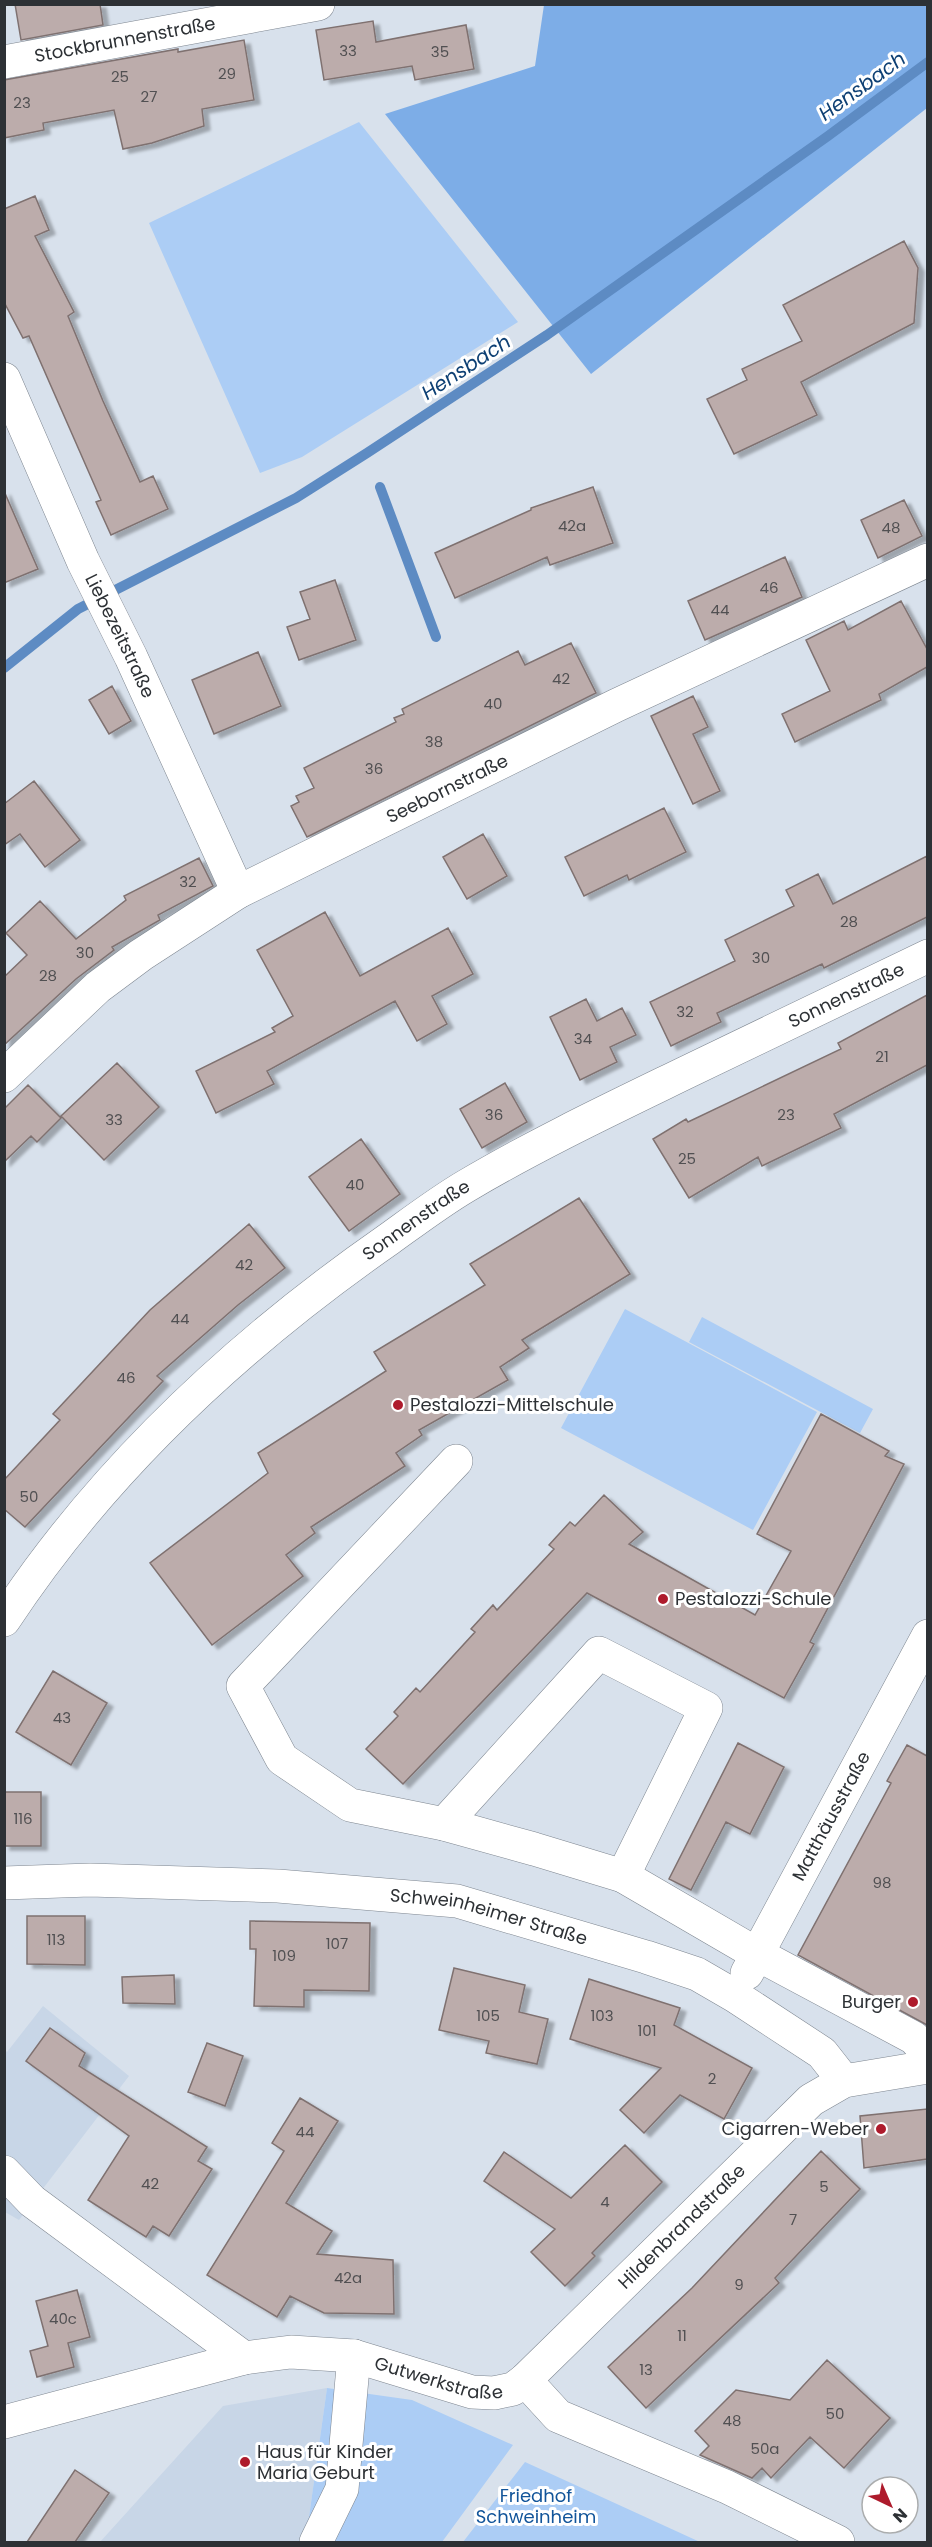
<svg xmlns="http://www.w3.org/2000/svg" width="932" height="2547" font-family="Poppins,sans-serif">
<defs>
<filter id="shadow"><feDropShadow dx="6" dy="4" stdDeviation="1.5" flood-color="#0004"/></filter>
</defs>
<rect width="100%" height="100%" fill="#d8e1ec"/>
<path fill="#c8d6e7" d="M43 2006 129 2076 19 2220 5 2212V2050L7 2052Z
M327 2388 309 2517 298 2542H100L223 2406Z"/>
<path fill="#accdf5" d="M359 122 518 322 302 457 260 473 149 223Z
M625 1309 817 1412 753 1530 561 1428Z
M702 1317 873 1409 860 1433 689 1342Z
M327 2388 412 2400 513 2445 442 2542H298L309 2517Z
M525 2462 700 2542H463Z"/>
<path fill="#7dade7" d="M544 5H927V108L591 374 385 114 535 66Z"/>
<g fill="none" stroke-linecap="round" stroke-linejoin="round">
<path stroke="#5d8bc3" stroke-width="10" d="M380 487 436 637
M4 668 78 609 296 498 367 453 547 335 828 136 928 62"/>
</g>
<path fill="#bcacab" stroke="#7f7170" stroke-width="1.5" filter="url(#shadow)" d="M15 4H100L103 25 21 40Z
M373 21 376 42 466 25 474 69 415 80 412 66 324 80 316 30Z
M244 40 254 100 202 109 204 126 152 143 123 149 114 110 43 123 44 130 4 138V80L178 49V52Z
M35 196 49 230 35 236 74 312 68 316 103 401 140 482 153 476 168 509 111 535 96 502 101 500 29 336 23 338 4 302V209Z
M904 241 918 268 914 323 801 382 817 415 734 454 707 399 747 380 742 369 802 341 783 305Z
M593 487 613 543 550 565 547 557 455 598 435 553 531 510V508Z
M4 491 38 569 4 583Z
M904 500 922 536 878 558 861 520Z
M785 557 802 597 705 640 688 601Z
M335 580 356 640 299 660 287 627 310 619 300 592Z
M901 601 927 649V667L879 694 881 700 795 742 782 714 830 691 806 640 844 621 848 630Z
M571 643 596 693 307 837 291 806 299 802 296 796 314 788 304 768 396 722 394 718 404 714 402 709 518 651 525 665Z
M258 652 281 706 214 734 192 680Z
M112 686 131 721 109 734 89 700Z
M693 696 708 727 693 734 720 791 693 804 651 716Z
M34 781 80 840 45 867 20 834 4 845V804Z
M664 808 686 852 629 880 627 875 584 896 565 857Z
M483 834 507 876 467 899 443 857Z
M927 856V917L824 968 822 964 717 1013 721 1022 671 1046 650 1002 735 961 725 940 794 906 786 890 818 874 833 904Z
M199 858 213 886 158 915 160 920 112 947 114 950 76 979 4 1045V977L27 955 6 933 40 901 76 939 126 900 124 896Z
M325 912 360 976 448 928 473 974 432 996 447 1024 417 1041 395 1001 267 1071 274 1084 216 1113 196 1071 275 1032 272 1028 293 1016 257 950Z
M927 995V1065L834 1114 841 1128 762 1166 758 1157 689 1198 653 1139 686 1119 688 1122 841 1049 838 1043Z
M586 999 597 1021 622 1008 636 1035 610 1047 617 1062 580 1080 550 1017Z
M117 1063 159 1107 104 1160 61 1116Z
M505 1083 527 1122 482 1148 460 1109Z
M28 1085 61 1118 37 1142 31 1136 4 1162V1109Z
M361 1139 400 1194 349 1231 309 1177Z
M579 1198 630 1274 522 1340 529 1348 500 1367 508 1380 419 1430 422 1435 396 1453 405 1466 311 1527 315 1533 286 1555 303 1576 212 1645 150 1563 268 1473 258 1453 386 1371 374 1352 485 1285 470 1264Z
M249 1224 285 1268 238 1305 157 1376 163 1381 25 1527 4 1509V1480L60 1420 53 1414 150 1310Z
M821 1414 889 1451 885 1456 904 1464 810 1642 814 1644 784 1698 587 1593 403 1784 366 1749 398 1716 394 1712 416 1688 420 1692 475 1632 471 1629 493 1605 497 1610 554 1549 549 1545 570 1522 575 1526 604 1495 643 1532 629 1544 755 1615 791 1551 757 1534Z
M53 1671 107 1703 71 1765 16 1732Z
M738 1743 784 1767 750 1834 726 1822 691 1890 669 1879Z
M907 1745 927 1756V2025L798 1955 891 1783 887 1781Z
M4 1792H41V1846H4Z
M27 1916H85V1965L27 1964Z
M250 1921 370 1923 369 1991 304 1990V2007L254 2006 256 1949H250Z
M454 1968 525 1985 519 2012 548 2019 537 2064 486 2053 489 2041 439 2030Z
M174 1975 175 2004 123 2003 122 1977Z
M589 1979 680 2008 674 2025 752 2068 724 2119 680 2095 644 2133 620 2110 661 2068 570 2039Z
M50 2028 85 2053 79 2066 207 2147 198 2161 212 2169 169 2236 153 2226 146 2237 88 2200 129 2136 26 2061Z
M207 2043 243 2056 225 2106 188 2092Z
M300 2098 338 2121 286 2203 332 2231 317 2254 393 2260 394 2314 324 2313 290 2296 277 2317 207 2275 284 2151 272 2143Z
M927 2109V2159L864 2168 860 2116Z
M625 2145 662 2182 592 2253 595 2256 565 2286 531 2252 555 2229 484 2181 504 2152 571 2198Z
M821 2151 860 2189 775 2278 779 2283 646 2408 608 2367 692 2288Z
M77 2290 90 2337 68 2343 74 2367 37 2377 30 2351 48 2346 36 2301Z
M827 2360 890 2418 844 2468 810 2437 771 2478 762 2468 752 2478 700 2455 709 2446 695 2431 736 2390 790 2400Z
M75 2470 109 2493 75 2542H27Z"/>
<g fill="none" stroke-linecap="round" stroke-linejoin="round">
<g stroke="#7e8690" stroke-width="34">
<g id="minor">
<path id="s1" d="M4 62 318 4"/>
<path id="s2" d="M4 379 83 561 131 657 238 892"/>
<path id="s3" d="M4 1076 98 987 141 955 238 892 617 705 928 560"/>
<path d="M456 1461 243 1686 282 1759 350 1805 444 1824 534 1849 623 1876 757 1954 914 2038 928 2054"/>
<path id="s4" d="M4 1620C104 1468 241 1342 389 1239 414 1221 439 1202 466 1186 537 1144 613 1108 687 1072 767 1034 847 995 928 956"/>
<path d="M444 1824 599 1653 706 1708 623 1876"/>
<path id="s5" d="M4 1883 90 1880 278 1886 457 1901 646 1957 697 1974 735 1996 822 2053 844 2081"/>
<path id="s6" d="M747 1973 928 1636"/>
<path d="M4 2172 32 2201 244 2358"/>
<path d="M525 2380 558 2416 727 2487 838 2542"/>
<path id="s7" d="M4 2422 244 2358 291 2352 354 2356 472 2392 494 2393 513 2389 525 2380 811 2100 844 2081 928 2067"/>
<path d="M316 2542 342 2489 354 2356"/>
</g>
</g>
<use href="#minor" stroke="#fff" stroke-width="33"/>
</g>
<g fill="#ae1b2c" stroke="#fff" stroke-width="2">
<circle cx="398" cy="1405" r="6"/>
<circle cx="663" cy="1599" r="6"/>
<circle cx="913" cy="2002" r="6"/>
<circle cx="881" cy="2129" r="6"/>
<circle cx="245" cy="2462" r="6"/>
</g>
<g text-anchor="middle" stroke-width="6" stroke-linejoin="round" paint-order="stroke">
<g font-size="15" fill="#515052">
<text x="348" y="56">33</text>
<text x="440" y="57">35</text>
<text x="227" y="79">29</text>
<text x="120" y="82">25</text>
<text x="149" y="102">27</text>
<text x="22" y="108">23</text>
<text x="572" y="531">42a</text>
<text x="891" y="533">48</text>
<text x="769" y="593">46</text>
<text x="720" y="615">44</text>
<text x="561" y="684">42</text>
<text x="493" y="709">40</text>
<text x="434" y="747">38</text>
<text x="374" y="774">36</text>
<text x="188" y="887">32</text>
<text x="849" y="927">28</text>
<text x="85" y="958">30</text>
<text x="761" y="963">30</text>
<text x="48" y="981">28</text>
<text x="685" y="1017">32</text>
<text x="583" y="1044">34</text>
<text x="882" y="1062">21</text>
<text x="494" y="1120">36</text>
<text x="786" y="1120">23</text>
<text x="114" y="1125">33</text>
<text x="687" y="1164">25</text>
<text x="355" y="1190">40</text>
<text x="244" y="1270">42</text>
<text x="180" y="1324">44</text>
<text x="126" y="1383">46</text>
<text x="29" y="1502">50</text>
<text x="62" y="1723">43</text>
<text x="23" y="1824">116</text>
<text x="882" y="1888">98</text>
<text x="56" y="1945">113</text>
<text x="337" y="1949">107</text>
<text x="284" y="1961">109</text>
<text x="488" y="2021">105</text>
<text x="602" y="2021">103</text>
<text x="647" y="2036">101</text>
<text x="712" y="2084">2</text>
<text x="305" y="2137">44</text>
<text x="150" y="2189">42</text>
<text x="824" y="2192">5</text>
<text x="605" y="2207">4</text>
<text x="793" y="2225">7</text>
<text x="348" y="2283">42a</text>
<text x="739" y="2290">9</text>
<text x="63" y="2324">40c</text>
<text x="682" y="2341">11</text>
<text x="646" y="2375">13</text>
<text x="835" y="2419">50</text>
<text x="732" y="2426">48</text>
<text x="765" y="2454">50a</text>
</g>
<g font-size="18" fill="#2d3135" stroke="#fff">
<text dy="6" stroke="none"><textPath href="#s1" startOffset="123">Stockbrunnenstraße</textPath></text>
<text dy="6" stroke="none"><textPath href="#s2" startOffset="282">Liebezeitstraße</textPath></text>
<text dy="6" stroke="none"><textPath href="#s3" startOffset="532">Seebornstraße</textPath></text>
<text dy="6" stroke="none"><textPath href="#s4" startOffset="1064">Sonnenstraße</textPath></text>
<text dy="6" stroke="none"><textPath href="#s4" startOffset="578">Sonnenstraße</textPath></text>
<text dy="6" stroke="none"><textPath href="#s6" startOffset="178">Matthäusstraße</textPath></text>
<text dy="6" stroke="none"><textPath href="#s5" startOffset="488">Schweinheimer Straße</textPath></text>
<text dy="6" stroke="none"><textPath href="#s7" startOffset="758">Hildenbrandstraße</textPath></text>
<text dy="6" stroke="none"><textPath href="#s7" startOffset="447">Gutwerkstraße</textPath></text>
</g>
<g font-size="18" fill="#2d3135" stroke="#fff" text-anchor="start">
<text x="410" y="1411">Pestalozzi-Mittelschule</text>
<text x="675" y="1605">Pestalozzi-Schule</text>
<text x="901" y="2008" text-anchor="end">Burger</text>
<text x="869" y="2135" text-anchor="end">Cigarren-Weber</text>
<text x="257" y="2458">Haus für Kinder<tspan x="257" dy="21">Maria Geburt</tspan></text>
</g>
<g font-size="18" fill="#12559a" stroke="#fff">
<text x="536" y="2502">Friedhof<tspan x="536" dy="21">Schweinheim</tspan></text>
</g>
<g font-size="20" font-style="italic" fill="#0e4074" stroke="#fff">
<text transform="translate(862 86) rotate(-36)" y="7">Hensbach</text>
<text transform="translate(466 367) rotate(-33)" y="7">Hensbach</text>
</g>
</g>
<rect width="932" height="2547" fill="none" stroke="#2d3135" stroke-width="12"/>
<g transform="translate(890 2505) rotate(136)"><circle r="28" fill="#ffffff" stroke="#abadae" stroke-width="1.5"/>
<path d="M0-4.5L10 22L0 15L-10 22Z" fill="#ae1b2c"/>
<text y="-9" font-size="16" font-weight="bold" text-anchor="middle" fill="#2d3135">N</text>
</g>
</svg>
